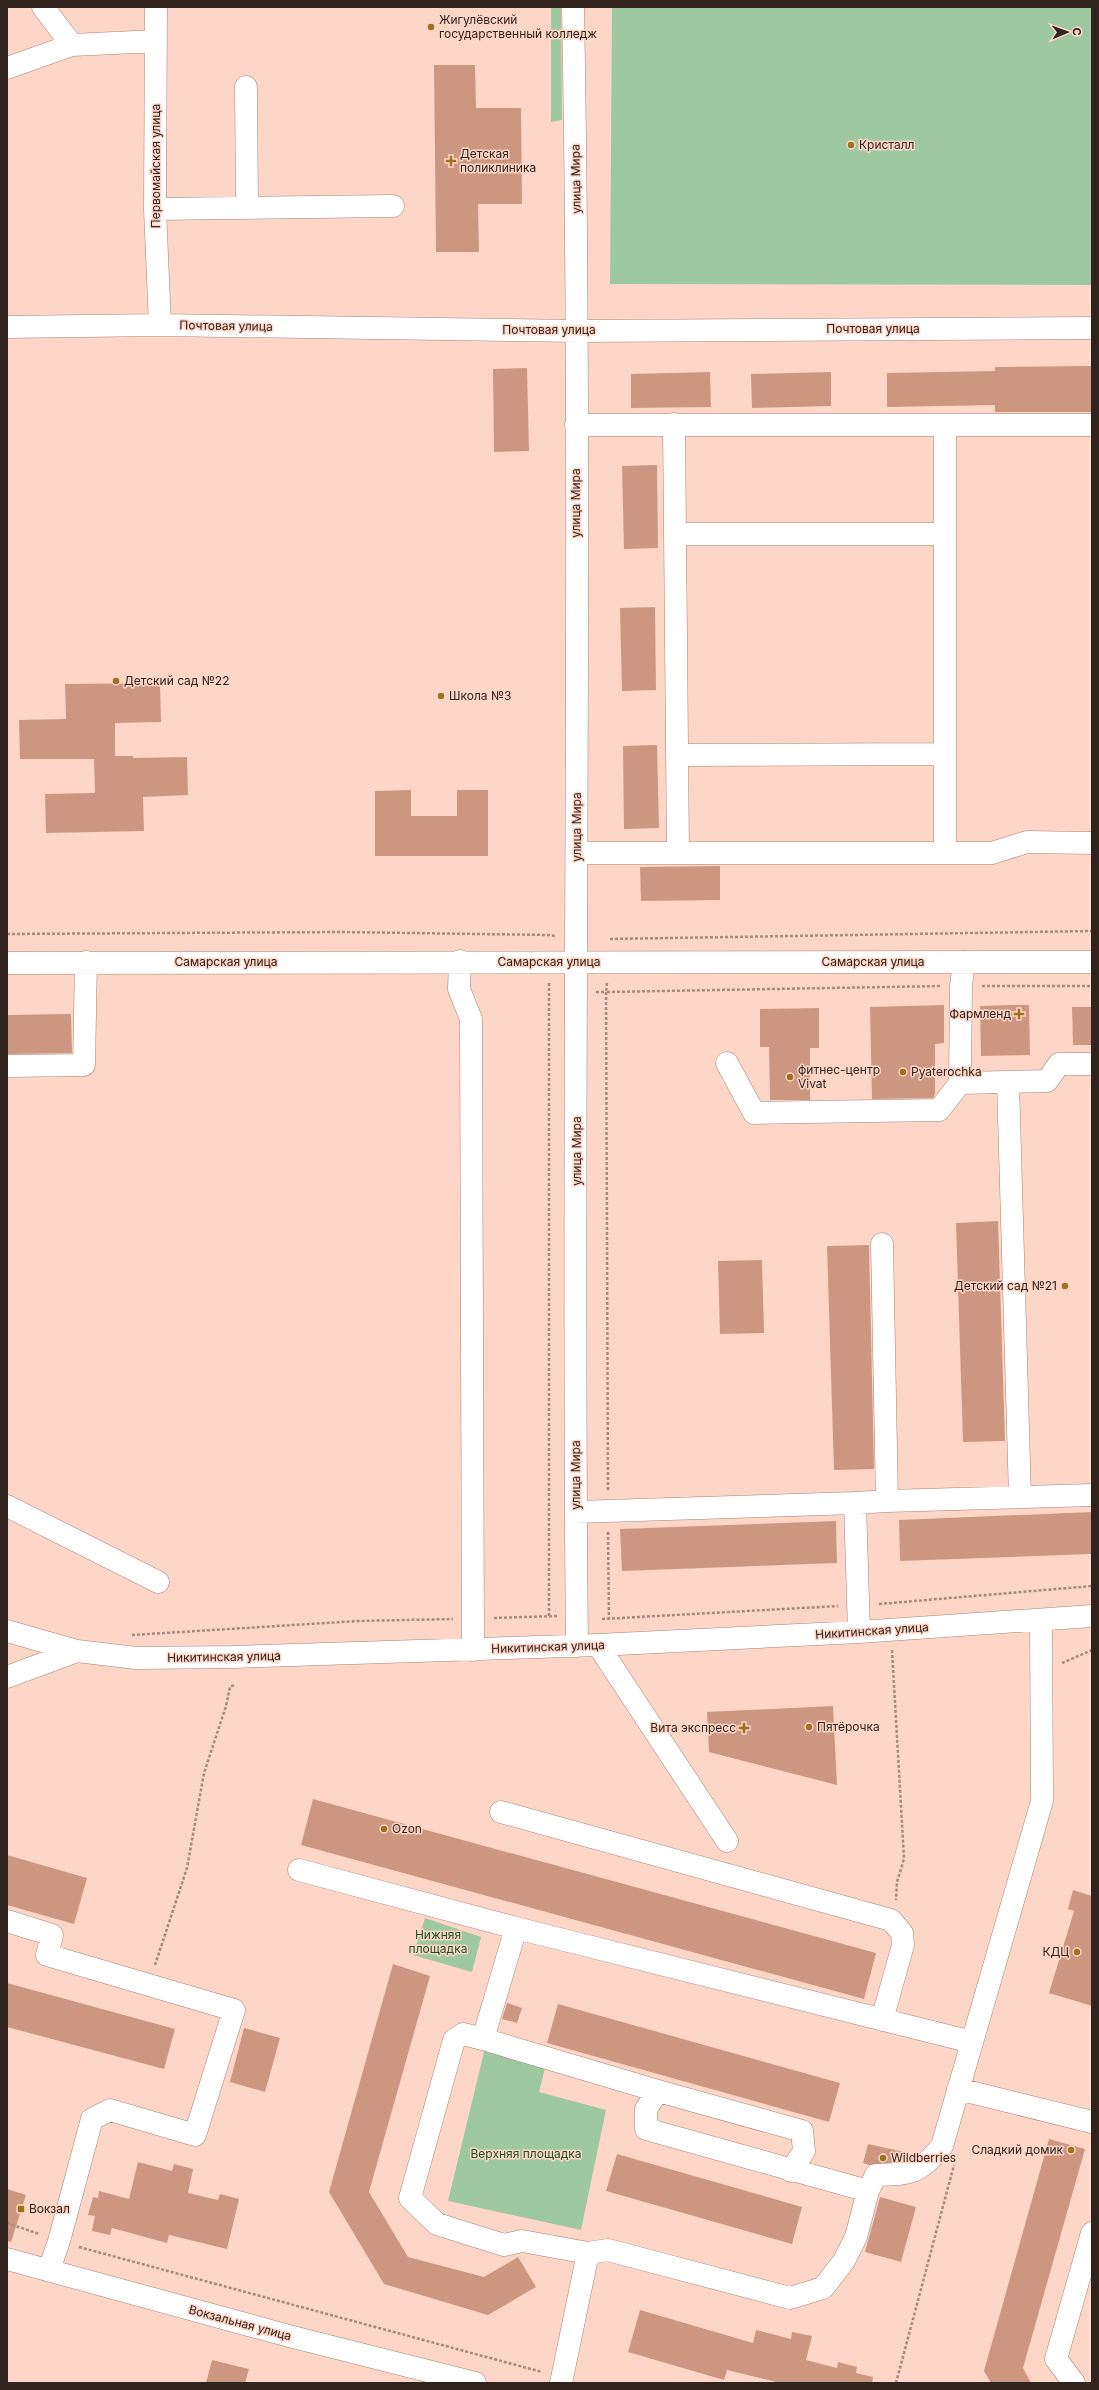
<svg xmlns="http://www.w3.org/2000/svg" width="1099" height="2390" font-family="Inter,sans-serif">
<rect width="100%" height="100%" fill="#fed6c7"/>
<path fill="#9ec8a0" d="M551 7H561L562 120 551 122Z
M612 7H1092V285L610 284Z
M425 1918 481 1937 472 1972 413 1955Z
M485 2048 545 2068 539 2092 606 2110 581 2230 448 2201Z"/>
<path fill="#cd9680" d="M434 65H475L476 108H521L522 204H478L479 252H436Z
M1092 366V412H995V405L887 407V373L995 371V367Z
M527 368 529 451 494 452 493 369Z
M710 372 711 407 631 408V374Z
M831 372V406L752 408 751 374Z
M657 465 658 548 624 549 622 466Z
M655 607 656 690 622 691 620 608Z
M160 683 161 722 115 723V756H133V758L187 757 188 795 143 797 144 831 46 833 45 794 95 793 94 759H20L19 720 66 719 65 684Z
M657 745 659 828 624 829 623 746Z
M411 790V816H457V790H488V856H375V791Z
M720 866V900L641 901 640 867Z
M944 1005V1043L935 1044V1094L933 1098 872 1099 870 1007Z
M1011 1005H1029L1030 1055 981 1056 980 1006Z
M1072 1007H1092V1045H1073Z
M819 1008V1048H810V1100H770L769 1047H760V1009Z
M71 1014 72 1053 7 1054V1015Z
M998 1221 1005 1441 963 1442 956 1223Z
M869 1245 874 1469 834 1470 827 1246Z
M762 1260 764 1333 720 1334 718 1261Z
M1092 1512V1554L900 1561 899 1520Z
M836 1521 837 1563 622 1571 620 1529Z
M833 1706 837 1785 709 1752 707 1712Z
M313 1799 876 1953 864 1999 301 1845Z
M7 1855 87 1878 74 1924 7 1905Z
M1073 1890 1092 1896V2006L1049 1993 1074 1911 1068 1909Z
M393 1964 430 1976 369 2192 408 2257 484 2277 518 2257 536 2287 488 2315 384 2284 329 2192Z
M7 1983 175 2029 164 2069 7 2027Z
M507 2003 522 2008 517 2023 502 2019Z
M558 2004 840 2083 829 2122 547 2043Z
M244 2028 280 2038 265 2092 230 2082Z
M1049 2139 1085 2149 1023 2368 1031 2383H991L984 2371Z
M868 2144 904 2152 902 2161 869 2165 863 2163Z
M617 2154 802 2207 792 2244 606 2191Z
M138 2162 172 2171 174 2164 193 2169 188 2193 218 2200 220 2194 239 2199 227 2249 169 2235 167 2243 112 2228 110 2235 92 2231 95 2216 88 2215 93 2197 98 2198 99 2191 129 2199Z
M7 2189 26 2195 11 2242 7 2241Z
M880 2197 916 2207 901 2262 865 2252Z
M640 2310 753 2343 756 2330 791 2339 792 2332 812 2336 806 2360 837 2368 838 2362 857 2367 856 2373 873 2377 872 2383H781L727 2370 724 2380 628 2352Z
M212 2360 249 2369 245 2383H206Z"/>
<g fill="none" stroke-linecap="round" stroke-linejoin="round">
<g stroke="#a68275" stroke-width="23">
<path id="minor" d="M156 7 155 209 160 325
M573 7C583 553 571 1100 577 1646
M72 45 156 41
M7 68 72 45 43 7
M246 87 247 208
M155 209 393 206
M7 327 160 325 578 331 1092 328
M576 425H1092
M675 534H945
M677 755 944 754
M577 853H678L674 424
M678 853H992L1027 842 1092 843
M945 853V425
M460 961 459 989 471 1019 473 1650
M964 962 961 986 960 1083 1047 1081 1059 1064H1092
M7 963 1092 962
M727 1063 754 1113 939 1110 960 1083
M7 1066 84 1065 86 962
M1008 1082 1020 1497
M887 1501 1092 1495
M7 1506 158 1582
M576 1512 855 1503
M7 1631 77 1651 136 1658 233 1657 598 1645 859 1632 1092 1616
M859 1632 855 1503 887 1501 882 1244
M598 1645 727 1841
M7 1677 77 1651
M501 1812 891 1920 902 1933 903 1945 882 2020
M299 1870 516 1928 972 2042
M7 1921 52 1935 47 1955 234 2010 195 2135 110 2110 92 2119 59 2241 49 2270
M516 1928 483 2039 463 2034 454 2040 410 2198 437 2224 504 2245 522 2241 588 2253 561 2383
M483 2039 658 2091
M958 2089 1092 2122
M791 2171 804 2151 802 2131 658 2091 646 2109V2129L868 2191 876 2175C911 2174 919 2174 942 2146L1042 1801 1041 1620
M588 2253 608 2250 790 2298 823 2288 844 2261 856 2237 868 2191
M7 2259 289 2336 475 2383
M1074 2383 1056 2359 1092 2233"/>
</g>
<path stroke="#a78a7f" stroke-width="2.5" stroke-dasharray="3 2" stroke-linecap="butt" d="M7 934 341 932 550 935 555 936
M610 939 1092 931
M607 983 606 992 941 986
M982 986H1092
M596 992H606L608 1491
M608 1532 609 1619
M879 1604 1092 1586
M549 1616V982
M494 1618 557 1616
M602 1619 838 1606
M132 1635 358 1621 453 1619
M892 1650 904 1859 897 1882 896 1900
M1062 1663 1092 1650
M155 1965 187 1868 204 1773 226 1706 230 1687 234 1685
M7 2223 39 2234
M79 2247 542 2372
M896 2383 954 2165"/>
<use href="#minor" stroke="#fff" stroke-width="22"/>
</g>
<g fill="#9c7120" stroke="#fed6c7" stroke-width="1.5">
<circle cx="431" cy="27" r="4"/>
<circle cx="851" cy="145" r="4"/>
<path d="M449 155h4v4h4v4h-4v4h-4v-4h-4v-4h4z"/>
<circle cx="116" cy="681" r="4"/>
<circle cx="441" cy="696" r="4"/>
<path d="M1017 1008h4v4h4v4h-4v4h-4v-4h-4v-4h4z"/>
<circle cx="903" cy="1072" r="4"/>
<circle cx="790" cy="1077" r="4"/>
<circle cx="1065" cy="1286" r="4"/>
<circle cx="809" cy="1727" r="4"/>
<path d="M742 1722h4v4h4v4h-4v4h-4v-4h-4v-4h4z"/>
<circle cx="384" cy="1829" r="4"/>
<circle cx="1077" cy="1952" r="4"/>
<circle cx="1071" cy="2150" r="4"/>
<circle cx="883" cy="2158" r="4"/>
<rect x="17" y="2205" width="8" height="8" rx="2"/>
</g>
<g text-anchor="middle" stroke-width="3" stroke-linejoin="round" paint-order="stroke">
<g font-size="12" fill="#30221c" stroke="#fed6c7" text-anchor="start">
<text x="439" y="24">Жигулёвский<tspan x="439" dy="14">государственный колледж</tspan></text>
<text x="859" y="149">Кристалл</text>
<text x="460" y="158">Детская<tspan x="460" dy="14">поликлиника</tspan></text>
<text x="124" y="685">Детский сад №22</text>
<text x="449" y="700">Школа №3</text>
<text x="1011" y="1018" text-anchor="end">Фармленд</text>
<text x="798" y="1074">фитнес-центр<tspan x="798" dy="14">Vivat</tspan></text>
<text x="911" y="1076">Pyaterochka</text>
<text x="1057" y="1290" text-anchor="end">Детский сад №21</text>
<text x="817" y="1731">Пятёрочка</text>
<text x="736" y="1732" text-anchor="end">Вита экспресс</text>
<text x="392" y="1833">Ozon</text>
<text x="1069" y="1956" text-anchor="end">КДЦ</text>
<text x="1063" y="2154" text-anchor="end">Сладкий домик</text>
<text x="891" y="2162">Wildberries</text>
<text x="29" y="2213">Вокзал</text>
</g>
<g font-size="12" fill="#30221c" stroke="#fed6c7">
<text transform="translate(156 166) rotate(-90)" y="4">Первомайская улица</text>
<text transform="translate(576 179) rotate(-91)" y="4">улица Мира</text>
<text transform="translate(226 326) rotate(1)" y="4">Почтовая улица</text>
<text x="873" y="333">Почтовая улица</text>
<text x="549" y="334">Почтовая улица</text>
<text transform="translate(576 503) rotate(-90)" y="4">улица Мира</text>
<text transform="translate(577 827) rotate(-90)" y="4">улица Мира</text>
<text x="226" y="966">Самарская улица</text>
<text x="549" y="966">Самарская улица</text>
<text x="873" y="966">Самарская улица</text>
<text transform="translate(577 1151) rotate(-90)" y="4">улица Мира</text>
<text transform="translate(576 1475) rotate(-90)" y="4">улица Мира</text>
<text transform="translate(872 1631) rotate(-4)" y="4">Никитинская улица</text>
<text transform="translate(548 1647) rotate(-2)" y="4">Никитинская улица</text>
<text transform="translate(224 1657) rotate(-1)" y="4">Никитинская улица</text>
<text transform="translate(240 2323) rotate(15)" y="4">Вокзальная улица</text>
</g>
<g font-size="12" fill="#155420" stroke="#fed6c7">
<text x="438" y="1939">Нижняя<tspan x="438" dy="14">площадка</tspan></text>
<text x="526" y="2158">Верхняя площадка</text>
</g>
</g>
<rect width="1099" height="2390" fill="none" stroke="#30221c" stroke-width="16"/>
<g transform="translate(1067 32) rotate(88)" stroke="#fed6c7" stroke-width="3" paint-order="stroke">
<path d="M0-3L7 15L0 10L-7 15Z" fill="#30221c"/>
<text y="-6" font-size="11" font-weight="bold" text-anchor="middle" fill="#30221c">С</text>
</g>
</svg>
